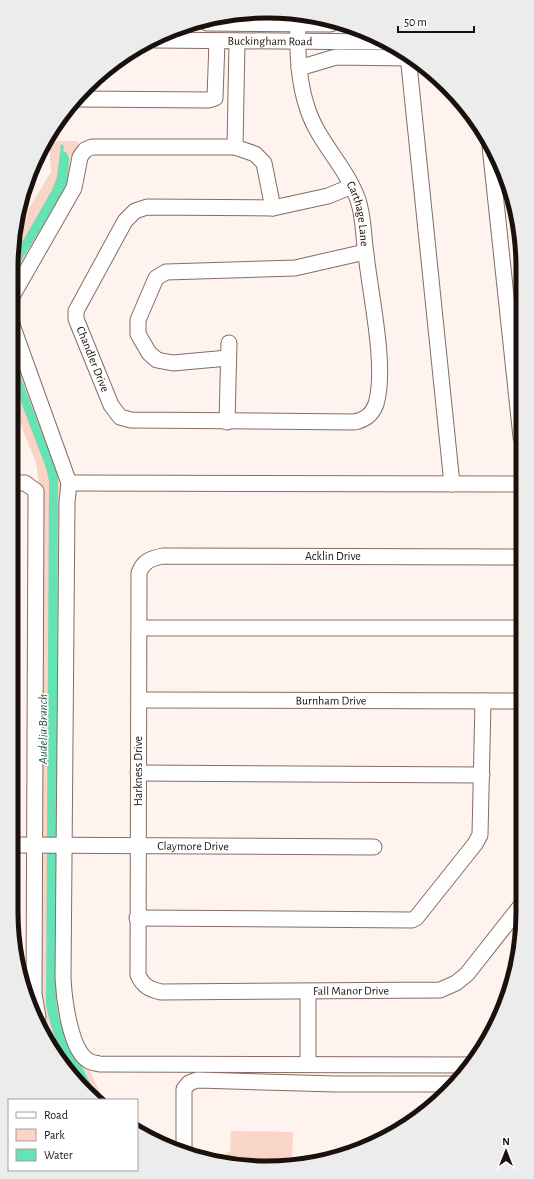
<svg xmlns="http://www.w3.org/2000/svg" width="534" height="1179" font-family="'Alegreya Sans',sans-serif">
<rect width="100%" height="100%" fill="#fff3ef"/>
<path fill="#f9d5c7" d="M49 141H78L74 179 11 291V267L19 225 51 172Z
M11 335 63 470 64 998 75 1042 104 1100C79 1100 52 1043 41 1023L39 484 36 463 11 400Z
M231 1131 293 1132 292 1165 226 1163V1153L230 1152Z"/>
<path fill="#67e2b4" d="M60 152H66L69 158 68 180 61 196 11 277 13 258 52 190 57 177Z
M11 352 58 475 56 1000 59 1019 98 1100C68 1079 53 1040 46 1005L49 481 46 468 11 376Z"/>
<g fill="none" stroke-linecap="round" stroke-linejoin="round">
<path stroke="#67e2b4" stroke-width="3" d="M62 156V146"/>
<g stroke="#856d63" stroke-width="17">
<g id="minor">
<path d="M207 23 331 24"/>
<path id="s1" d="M298 24C297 52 298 80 307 107 317 141 346 166 358 200 364 218 363 235 366 254 370 294 387 366 376 404 372 415 365 420 354 422L131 420 120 417 111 405 76 319V311L125 221 135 211 147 207 273 208 328 196 352 186"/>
<path id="s2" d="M155 40 385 42"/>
<path d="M237 41 235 147 255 154 264 163 273 208"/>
<path d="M408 55 452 484"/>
<path d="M299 68 336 57 408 58"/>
<path d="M77 99 209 100 215 98 217 41"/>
<path d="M490 146 521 437"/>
<path d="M11 298 74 188 80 157 85 150 92 147H235"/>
<path d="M11 322 69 483 67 502 63 978C64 998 70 1051 89 1061 92 1063 96 1063 99 1064L469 1065"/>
<path d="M228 358 173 363 157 360 149 353 138 334V320L156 278 166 272 295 268 365 252"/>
<path d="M227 422 229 343"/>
<path d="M11 483H25L36 491V497L34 994 38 1017"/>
<path d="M69 483 522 484"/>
<path id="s3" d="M522 557 163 556C152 558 143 561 139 573L138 975C143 986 149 989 161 992L440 990 456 983 467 974 523 903"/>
<path d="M140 628H522"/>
<path id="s4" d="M139 700 522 701"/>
<path d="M138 773 482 775"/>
<path id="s5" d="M11 845 374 847"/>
<path d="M137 918 412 920 416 918 475 844 480 835 483 701"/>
<path d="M308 992V1064"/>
<path d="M184 1151V1089L189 1083 197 1080 336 1084H456"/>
</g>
</g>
<use href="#minor" stroke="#fff" stroke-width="15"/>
</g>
<g text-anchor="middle" stroke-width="3" stroke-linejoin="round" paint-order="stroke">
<g font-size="12" fill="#1a110d" stroke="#fff">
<text dy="4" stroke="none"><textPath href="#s2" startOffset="115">Buckingham Road</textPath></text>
<text dy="4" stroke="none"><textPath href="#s1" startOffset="204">Carthage Lane</textPath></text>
<text transform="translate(93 359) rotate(68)" y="4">Chandler Drive</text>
<text x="333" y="560">Acklin Drive</text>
<text dy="4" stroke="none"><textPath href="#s4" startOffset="192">Burnham Drive</textPath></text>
<text transform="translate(138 771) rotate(-90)" y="4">Harkness Drive</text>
<text dy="4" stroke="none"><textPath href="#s5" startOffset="182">Claymore Drive</textPath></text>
<text dy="4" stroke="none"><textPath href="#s3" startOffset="1012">Fall Manor Drive</textPath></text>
</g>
<g font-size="13" font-style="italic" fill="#285b48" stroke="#fff">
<text transform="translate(42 729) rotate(-90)" y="5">Audelia Branch</text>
</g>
</g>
<path d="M0 0H534V1179H0ZM267 18H267A249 249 0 0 1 516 267V912A249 249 0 0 1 267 1161H267A249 249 0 0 1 18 912V267A249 249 0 0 1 267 18Z" fill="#edecec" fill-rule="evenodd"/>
<path fill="none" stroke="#1a110d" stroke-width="5" d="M267 18H267A249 249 0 0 1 516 267V912A249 249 0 0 1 267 1161H267A249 249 0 0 1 18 912V267A249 249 0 0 1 267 18Z"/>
<rect x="8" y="1099" width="130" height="72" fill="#ffffff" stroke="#a3a09e"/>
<rect x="16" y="1112" width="20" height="6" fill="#ffffff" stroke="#a3a09e"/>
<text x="44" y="1119" font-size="12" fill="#1a110d">Road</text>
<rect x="16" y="1129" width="20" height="12" fill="#f9d5c7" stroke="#a3a09e"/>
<text x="44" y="1139" font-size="12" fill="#1a110d">Park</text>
<rect x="16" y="1149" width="20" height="12" fill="#67e2b4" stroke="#a3a09e"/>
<text x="44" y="1159" font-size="12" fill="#1a110d">Water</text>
<g transform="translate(506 1151)" stroke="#ffffff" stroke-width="3" paint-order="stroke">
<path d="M0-3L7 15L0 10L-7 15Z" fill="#1a110d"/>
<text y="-6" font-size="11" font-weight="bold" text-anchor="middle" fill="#1a110d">N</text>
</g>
<path d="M398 26v6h76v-6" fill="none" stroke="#1a110d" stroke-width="2"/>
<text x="404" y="26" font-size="12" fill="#1a110d" stroke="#ffffff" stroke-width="3" paint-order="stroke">50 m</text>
</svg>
